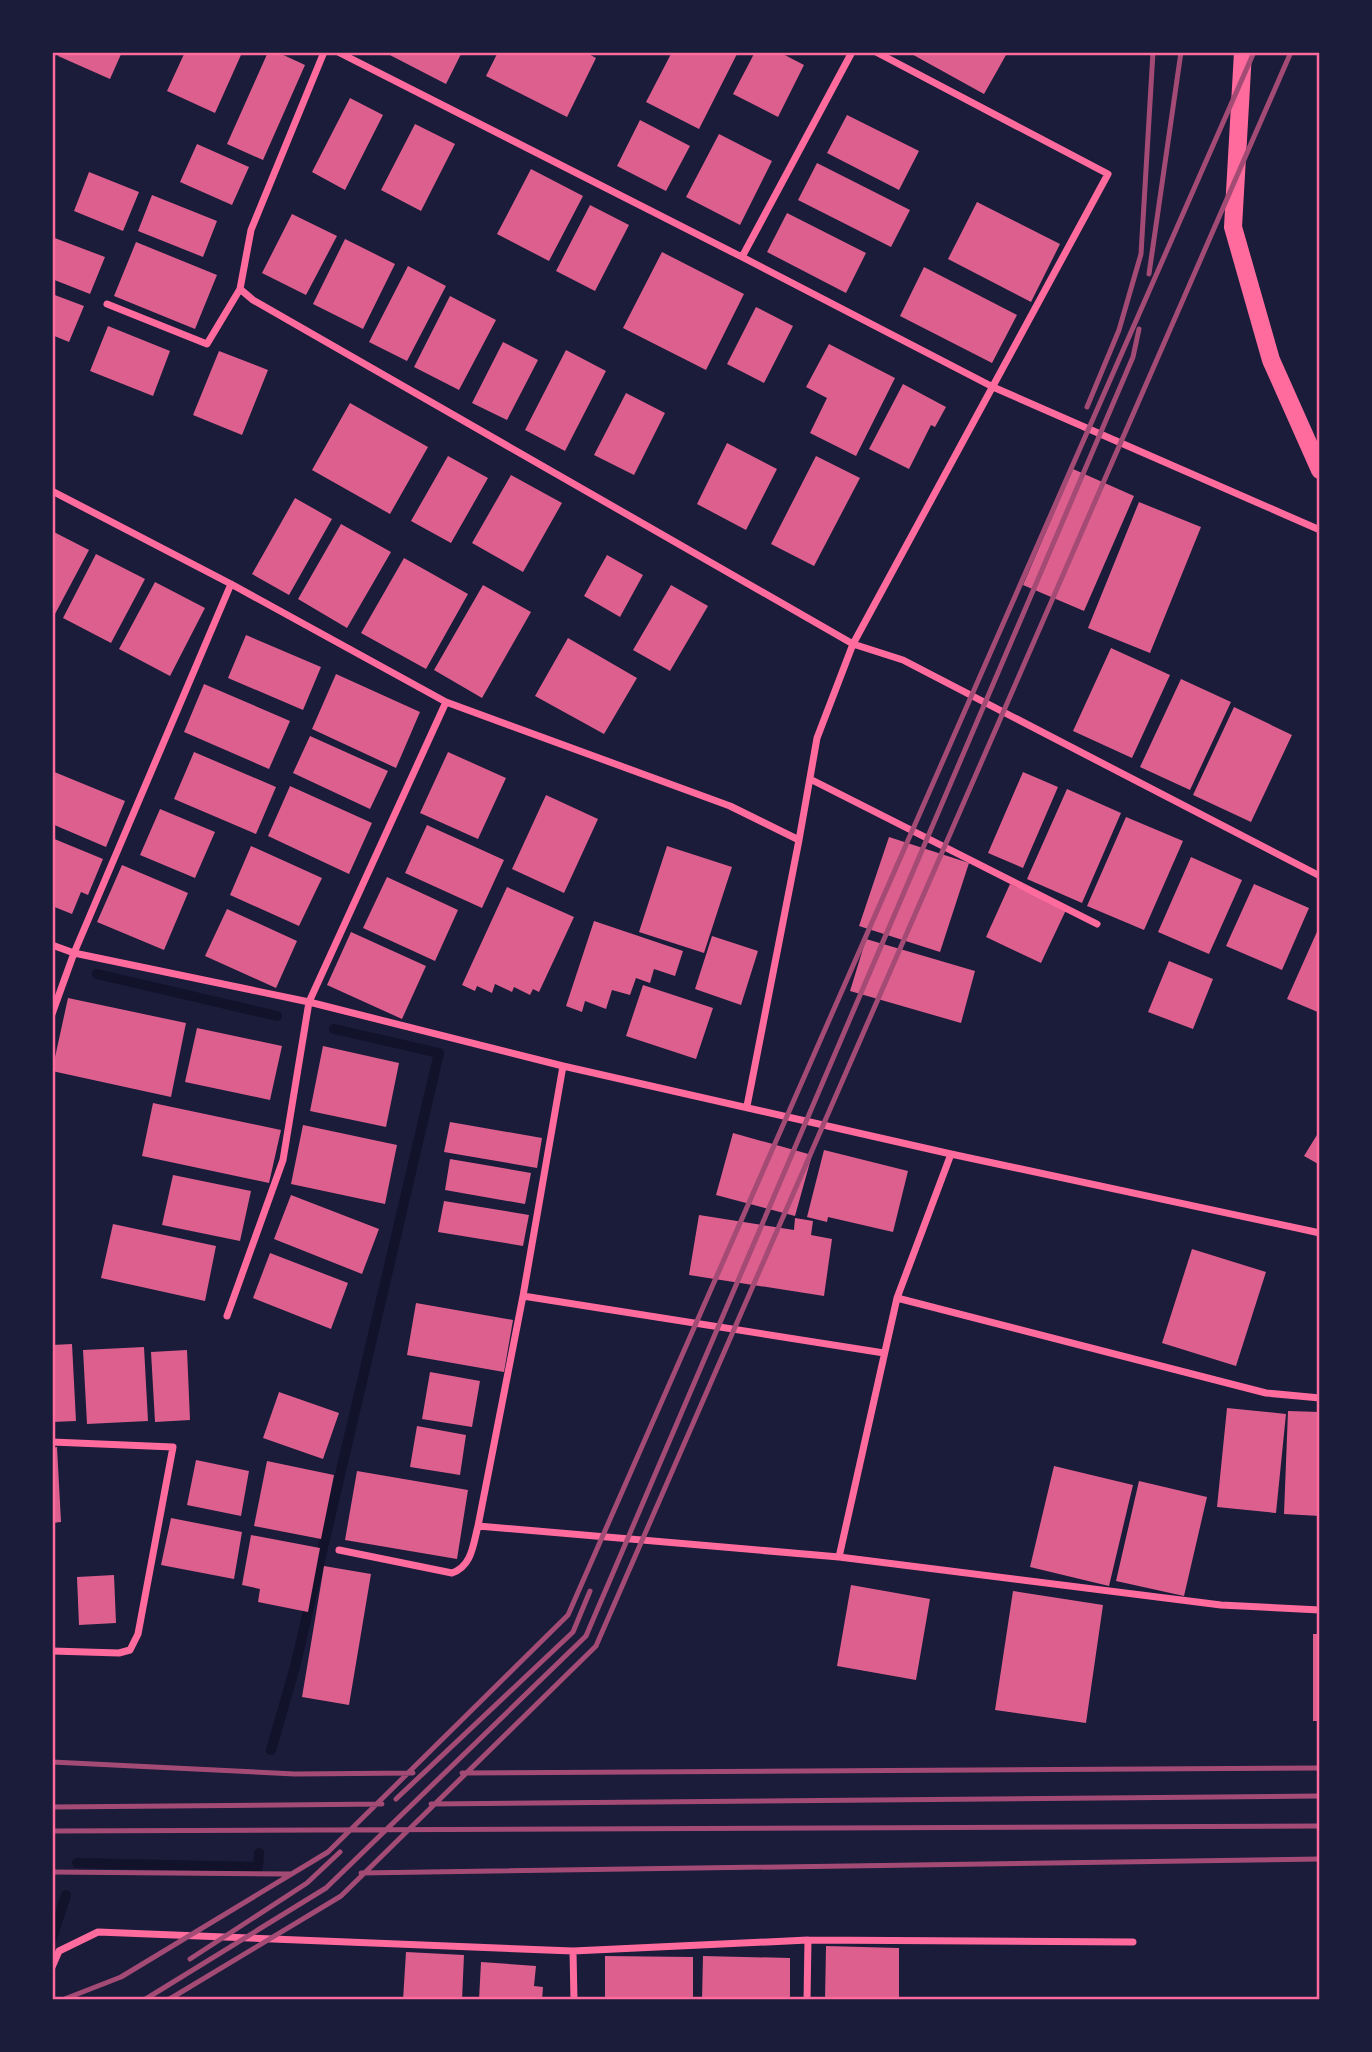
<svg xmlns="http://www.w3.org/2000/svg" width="1372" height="2052" font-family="Barlow,sans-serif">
<rect width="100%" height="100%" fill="#1b1b3a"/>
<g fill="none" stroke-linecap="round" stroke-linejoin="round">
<path stroke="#12122b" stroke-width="10" d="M97 974 277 1016
M271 1750 295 1667 439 1053 334 1029
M77 1863 258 1867 259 1853
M52 1938 66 1895"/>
</g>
<path fill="#dd5f8e" d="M60 52H122L110 79 58 56Z
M185 52 241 55 215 113 167 91Z
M268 52H277L305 65 263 160 227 144Z
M384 52H462L446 84Z
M498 52H585L596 58 567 117 486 76Z
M672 52H738L699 129 646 102Z
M755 52H779L804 65 778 117 733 94Z
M908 52H1001L1006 55 984 94Z
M350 98 383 115 345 190 312 172Z
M847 115 919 151 899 190 827 153Z
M640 120 690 146 666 191 617 166Z
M415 124 455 144 421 211 381 190Z
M719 134 772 161 740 225 686 197Z
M197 144 249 167 232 205 180 182Z
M817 163 910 210 891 247 798 200Z
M531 169 583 196 549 261 497 234Z
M89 172 139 192 123 231 74 211Z
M152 195 217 221 203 257 138 231Z
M977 202 1060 244 1031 302 948 259Z
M590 205 629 225 595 291 556 271Z
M787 213 866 253 846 293 767 252Z
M292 214 337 236 306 295 262 273Z
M52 237 105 257 90 294 52 279Z
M345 239 395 264 363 329 313 304Z
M136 242 217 275 195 329 114 296Z
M662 252 744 294 706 370 623 328Z
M408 266 446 286 407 361 369 342Z
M924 267 1017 315 992 363 900 316Z
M52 294 84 306 69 342 52 335Z
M450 296 496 320 459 390 414 367Z
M756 307 793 326 764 383 727 364Z
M108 326 170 351 153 396 90 371Z
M503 342 538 360 507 420 472 403Z
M829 344 895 378 856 456 810 433 827 398 806 387Z
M566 350 606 371 565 451 525 430Z
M219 351 268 370 242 435 193 415Z
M903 384 946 407 935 427 931 425 909 469 869 449Z
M626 393 665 413 634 475 594 455Z
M350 403 428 447 390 514 312 470Z
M727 443 777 469 746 530 697 504Z
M448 456 488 478 451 543 411 521Z
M816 456 860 478 814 566 771 544Z
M1073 469 1134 496 1084 611 1023 585Z
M511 475 562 503 523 572 472 543Z
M295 498 332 519 289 595 252 574Z
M1139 502 1201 527 1150 653 1088 628Z
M341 524 391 552 347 628 298 599Z
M52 531 89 550 55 614 52 612Z
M96 554 145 579 111 643 63 618Z
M607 555 643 575 620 617 584 596Z
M404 558 468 594 426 669 361 633Z
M155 582 205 608 170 676 119 649Z
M483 585 531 612 482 698 434 670Z
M671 585 708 606 670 671 633 650Z
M246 635 321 667 303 710 228 678Z
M568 638 637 678 604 734 535 696Z
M1111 648 1170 675 1132 758 1073 731Z
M336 674 420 712 396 768 312 729Z
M1181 679 1231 702 1190 790 1140 767Z
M204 684 290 721 269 769 184 732Z
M1234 707 1292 735 1251 822 1193 795Z
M310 736 388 771 370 809 293 773Z
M194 752 276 787 256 834 174 799Z
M448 752 506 778 478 839 420 813Z
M52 771 125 801 106 847 52 824Z
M1023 772 1058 787 1023 868 988 853Z
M290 786 372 823 349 874 268 836Z
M1067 789 1121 813 1082 903 1027 879Z
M546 795 598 819 564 893 512 869Z
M160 809 215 832 195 878 140 855Z
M1126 817 1183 841 1144 930 1087 906Z
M427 825 504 860 482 908 405 873Z
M889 837 969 863 940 952 859 926Z
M52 838 103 859 88 895 81 892 72 914 52 906Z
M251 846 322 878 299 926 230 895Z
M667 846 732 867 704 953 639 932Z
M1191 857 1242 880 1209 954 1158 932Z
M122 865 188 893 164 950 97 922Z
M387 877 458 910 435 961 363 928Z
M1010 884 1066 910 1041 963 986 937Z
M1254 884 1309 908 1282 970 1226 946Z
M507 887 574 917 539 992 533 989 530 995 514 987 512 992 495 984 492 993 477 986 475 991 462 985Z
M227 909 297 941 276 988 205 956Z
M594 921 683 951 675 976 654 969 650 983 636 978 630 995 612 990 606 1009 585 1001 582 1012 566 1006Z
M1320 925V1013L1287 999Z
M351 932 426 966 402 1019 327 985Z
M712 936 758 951 741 1005 695 989Z
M866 939 975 971 961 1023 850 991Z
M1169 961 1213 979 1193 1029 1148 1012Z
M643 985 713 1008 696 1059 626 1036Z
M68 998 186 1023 171 1097 52 1071Z
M197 1028 282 1046 270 1100 185 1082Z
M323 1046 399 1063 386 1127 310 1111Z
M153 1103 281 1130 269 1183 142 1156Z
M450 1122 542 1138 537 1168 444 1152Z
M303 1125 397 1145 385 1204 291 1184Z
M1320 1130V1165L1304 1156Z
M733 1133 812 1155 795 1216 716 1195Z
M824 1150 908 1171 893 1232 828 1217 827 1222 807 1217Z
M450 1159 531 1173 525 1204 445 1190Z
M173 1175 251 1191 240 1241 162 1225Z
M291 1195 379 1229 362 1274 274 1239Z
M444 1201 529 1215 523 1246 438 1232Z
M699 1215 794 1230 795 1218 813 1221 811 1235 832 1239 824 1296 689 1275Z
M113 1224 216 1246 205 1301 101 1278Z
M1192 1249 1266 1272 1236 1366 1162 1343Z
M270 1253 348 1283 331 1329 253 1298Z
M416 1303 513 1320 504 1372 407 1355Z
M72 1344 76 1421 52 1422V1345Z
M144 1347 148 1421 87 1424 83 1350Z
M187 1350 190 1420 155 1422 151 1352Z
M430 1372 480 1381 472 1427 422 1419Z
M279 1392 339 1413 323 1459 263 1438Z
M1227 1408 1286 1414 1276 1513 1217 1507Z
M1288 1411 1320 1412V1516L1284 1514Z
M417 1426 466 1435 460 1475 410 1467Z
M57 1447 61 1522 52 1523V1448Z
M196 1460 249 1471 241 1516 187 1505Z
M267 1461 334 1475 321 1539 254 1526Z
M1054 1466 1133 1485 1109 1586 1030 1567Z
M357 1471 468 1490 457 1559 345 1540Z
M1139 1481 1207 1497 1184 1596 1116 1581Z
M171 1518 242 1532 234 1579 161 1565Z
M251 1535 320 1548 308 1612 258 1602 260 1589 242 1585Z
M324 1566 371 1574 349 1705 302 1697Z
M114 1575 116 1623 79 1625 77 1577Z
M851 1585 930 1599 916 1680 837 1666Z
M1013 1591 1103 1605 1086 1723 995 1710Z
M1313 1634H1320V1721H1313Z
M826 1946 899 1948V2000H825Z
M406 1952 464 1955 462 2000H403Z
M605 1956 693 1957V2000H605Z
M703 1956 790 1958V2000H702Z
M481 1962 536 1966 534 1986 543 1987 542 2000H479Z"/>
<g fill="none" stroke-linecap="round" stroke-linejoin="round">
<path stroke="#ff6b9d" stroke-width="7" d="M324 52 251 230 240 289 253 300 853 644 903 660 1320 876
M338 52 742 257 852 52
M742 257 993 387 1320 530
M107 304 207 344 240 289
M52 491 231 584 446 702 730 806 799 840 817 738 853 644 1108 174 876 52
M810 779 1097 924
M52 945 74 953 309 1002 563 1066 951 1154 1320 1233
M52 1014 74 953 231 584
M563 1066 523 1296 478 1526 839 1557 1221 1605 1320 1610
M747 1106 799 840
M523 1296 884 1353
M897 1298 1266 1393 1320 1398
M227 1316 283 1160 309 1002 446 702
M52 1442 173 1447 138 1634 130 1650 119 1653 52 1651
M339 1550 452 1573C472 1566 473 1545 478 1526
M839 1557 897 1298 951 1154
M573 1951 574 2000
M52 1967 59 1951 98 1932 573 1951 808 1940 1133 1942
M807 2000 808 1940"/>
<path stroke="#ff6b9d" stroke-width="18" d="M1243 52 1233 227 1271 360 1320 470"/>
<path stroke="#a44b75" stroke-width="5" d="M1149 274 1181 52
M1087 407 1119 330 1141 254 1153 52
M52 1762 295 1774 413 1773
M462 1773 1320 1768
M396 1799 573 1632 590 1591
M431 1804 1320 1796
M52 1807 382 1804
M52 1831 1320 1826
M52 1872 291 1874
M361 1873 1320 1859
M190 1959 307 1883 340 1852
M62 2000 121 1977 328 1852 568 1615 1254 52
M144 2000 326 1888 586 1636 1133 357 1139 329
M168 2000 341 1896 596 1646 1291 52"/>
</g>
<rect width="1372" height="2052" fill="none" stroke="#1b1b3a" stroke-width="108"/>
<rect x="54" y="54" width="1264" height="1944" fill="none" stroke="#ff6b9d" stroke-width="2.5"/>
</svg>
